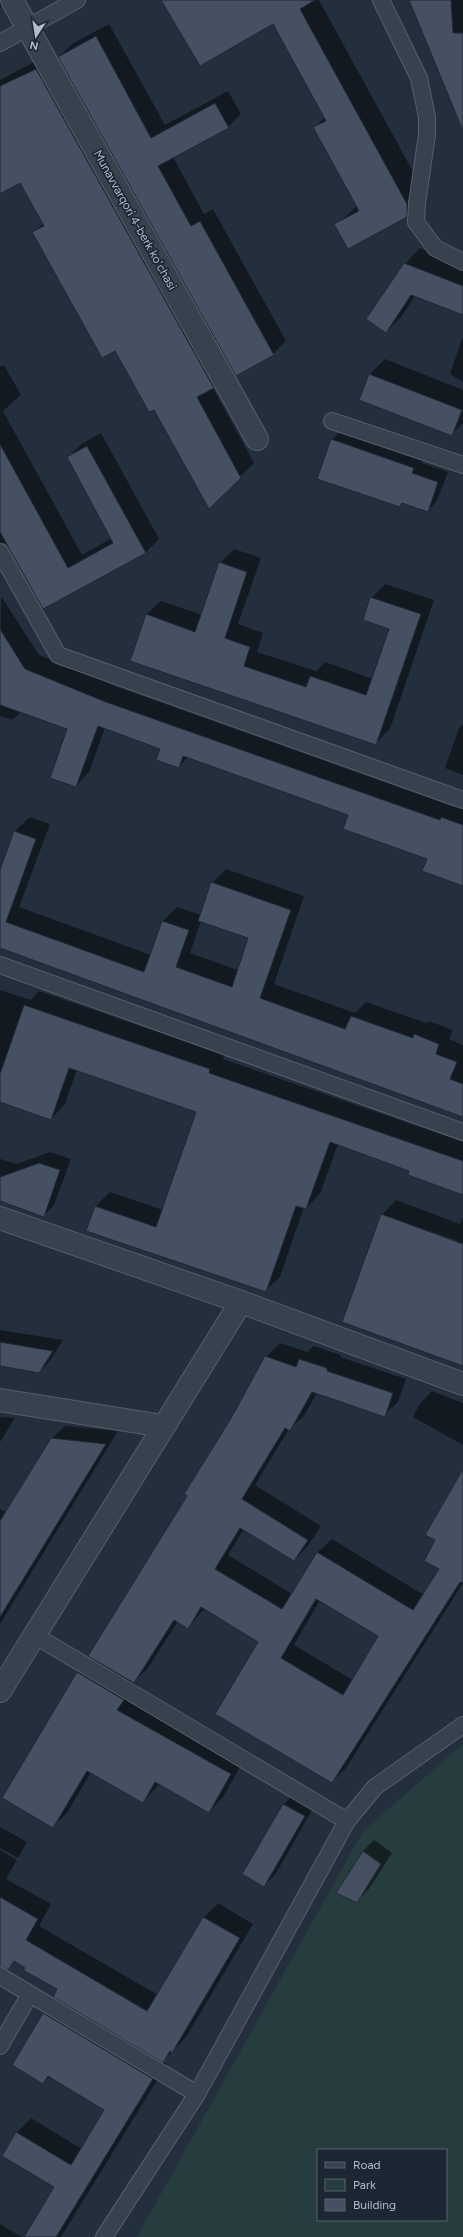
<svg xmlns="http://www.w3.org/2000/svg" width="463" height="2237" font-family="Figtree,sans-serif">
<rect width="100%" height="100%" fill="#242f3e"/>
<path fill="#263c3f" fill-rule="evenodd" d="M463 1744V2237H137L363 1831ZM318 2150H446V2220H318Z"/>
<path fill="#0007" fill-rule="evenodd" d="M0 0H9L0 8Z
M162 0H319L422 188 421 200 406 216 336 225 357 206 314 128 325 117 273 23Z
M409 0H463V109L456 112Z
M109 24 165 125 228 91 241 114 228 127 173 157 204 214 213 209 286 341 273 354 59 57 72 44Z
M50 56 227 373 213 388 254 463 209 507 155 409 34 232 43 223 20 181 0 193V80L34 62 35 64Z
M420 248 463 265V314L415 296 401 317 386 332 405 264Z
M463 336V382L450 374Z
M385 359 463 390V423L451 435 361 399 370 374Z
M4 365 21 395 3 411 82 555 112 538 68 458 81 444 101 433 159 539 146 552 44 608 8 545 2 542 0 544V367Z
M342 429 424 458 422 463 448 472 437 501 427 511 403 503 400 506 332 440Z
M234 549 261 558 238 624 263 633 257 652 316 671 325 662 373 679 390 629 371 598 385 584 434 600 390 729 376 743 146 615 161 601 202 615 220 563Z
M1 596 39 655 120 688 454 807 456 804 463 807V885L428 858 349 815 188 757 179 767 162 748 105 728 89 772 76 786 68 729 21 712 12 720 0 716Z
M463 724V775L445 768 459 728Z
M30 817 50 824 19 907 151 955 163 921 177 907 201 915 212 883 226 869 304 896 274 984 355 1013 366 1002 426 1023 429 1021 453 1030 449 1039 463 1045V1116L0 946V873L15 831ZM201 921 250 937 238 970 190 953Z
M0 990 31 1000 39 991 224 1055 223 1059 463 1142V1194L410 1171 338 1144 320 1194 306 1208 304 1207 280 1277 265 1291 96 1206 110 1192 163 1210 197 1111 77 1069 65 1104 51 1119 0 1101Z
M50 1152 71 1159 54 1205 43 1216 0 1201V1159L17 1164Z
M396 1200 460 1224 463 1217V1365L382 1215ZM388 1216 458 1241V1243L388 1218Z
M0 1330 63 1340 50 1361 39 1372 0 1365Z
M280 1343 307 1352 314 1346 341 1355 340 1357 406 1379 398 1402 384 1415 317 1393 304 1416 289 1429 255 1485 321 1526 308 1546 294 1560 244 1529 228 1555 292 1594 318 1552 332 1539 424 1595 440 1569 436 1540 463 1471V1583L346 1768 332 1782 259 1641 205 1608 188 1627 178 1621 148 1668 133 1683 137 1685 131 1695 244 1760 223 1797 209 1812 160 1783 143 1802 91 1772 67 1813 52 1827 3 1798 78 1673 93 1658 188 1495 266 1357ZM320 1600 380 1636 353 1680 294 1645Z
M432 1391 463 1403V1445L413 1417 419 1405Z
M0 1417 15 1418 0 1442Z
M65 1426 118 1431 0 1624V1509L6 1512 51 1439Z
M295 1793 315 1805 275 1875 263 1886 284 1804Z
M0 1827 27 1842 18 1858 0 1848Z
M374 1840 392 1853 368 1890 356 1902 363 1851Z
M0 1850 17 1860 6 1879 51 1904 39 1926 158 1995 204 1917 218 1903 253 1924 186 2037 162 2062 167 2064 61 2237H25L55 2187 3 2155 17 2132 31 2118 82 2149 106 2110 50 2076 43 2083 13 2065 44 2014 59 1999V1989L0 1952Z
M0 2224 22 2237H0Z"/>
<path fill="#455162" stroke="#1f2835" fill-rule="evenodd" d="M161 0H315L300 9 407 204V217L348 249 334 224 359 211 313 127 326 121 273 24 200 66Z
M409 0H451L453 33H463V131Z
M96 36 151 138 215 103 229 128 158 166 191 226 200 221 274 355 236 376 58 57Z
M36 69 214 388 197 397 241 478 209 509 154 410 149 412 115 351 102 358 32 232 44 226 20 183 0 194V86Z
M404 263 463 286V315L411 295 386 333 366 319Z
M369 374 462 410 452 436 359 400Z
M331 439 414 468 412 473 438 482 428 512 402 503 400 507 317 479Z
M0 444 68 568 113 543 67 457 87 446 146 553 43 609 0 532Z
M219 562 247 572 225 638 250 647 244 666 306 687 310 676 366 695 389 629 363 620 370 597 421 614 376 745 130 661 146 614 195 632Z
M0 629 25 669 106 702 440 820 441 817 463 825V886L422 871 427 859 343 829 348 815 183 756 179 768 156 760 160 749 98 726 76 787 50 778 67 729 0 705Z
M14 831 36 839 6 922 144 972 162 921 189 930 176 967 232 987 248 938 198 921 211 882 291 910 260 998 345 1029 351 1016 413 1038 414 1034 439 1044 436 1054 457 1062 450 1079 463 1084V1117L0 948V870Z
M24 1005 210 1069 209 1073 463 1161V1195L408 1175 409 1171 330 1142 306 1209 296 1206 266 1292 86 1231 95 1206 156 1227 196 1112 69 1068 51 1120 0 1102V1074Z
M39 1163 60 1170 44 1217 0 1201V1177Z
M381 1214 463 1244V1366L342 1322Z
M0 1342 53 1351 39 1373 0 1366Z
M265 1356 296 1367 299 1359 327 1368V1371L393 1393 385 1417 312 1392 290 1431 285 1428 242 1499 308 1540 294 1561 240 1528 215 1569 282 1609 317 1552 413 1610 439 1569 424 1561 435 1540 425 1535 463 1469V1583L460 1582 332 1783 215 1714 258 1642 201 1607 188 1629 174 1620 134 1683 88 1656 187 1496 184 1494 230 1420ZM316 1599 378 1636 343 1695 281 1658Z
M51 1438 106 1444 0 1617V1521Z
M77 1672 124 1700 117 1710 231 1774 209 1813 155 1782 143 1803 87 1771 53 1828 2 1798Z
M283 1804 305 1816 264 1887 242 1874Z
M363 1851 381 1864 357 1903 336 1893Z
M0 1897 38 1919 26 1940 147 2011 203 1917 240 1938 172 2053 170 2051 163 2063 53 1997 57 1989 23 1970 25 1968 14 1961 8 1970 0 1967Z
M43 2013 153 2079 56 2237H24L54 2187 2 2156 16 2132 71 2165 104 2110 48 2076 43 2084 12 2065Z"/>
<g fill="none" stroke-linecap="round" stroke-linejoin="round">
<g stroke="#565f6c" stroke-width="18">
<path id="service" d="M381 0 419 78 427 117V135L417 203 416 222 435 248 463 262
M0 43 77 0
M332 421 463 465
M0 552 58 655 463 800
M0 965 463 1132
M34 1635 347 1821
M0 1976 197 2094
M0 2046 30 1994
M104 2237 197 2094 347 1821 375 1787 463 1725"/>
</g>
<g stroke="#565f6c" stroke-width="24">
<path id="minor" d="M12 0 257 439
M0 1218 241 1302 463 1384
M0 1400 163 1426
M0 1691 241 1302"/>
</g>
<use href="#service" stroke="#38414e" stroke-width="16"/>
<use href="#minor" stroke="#38414e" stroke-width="22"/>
</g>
<g text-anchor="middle" stroke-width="3.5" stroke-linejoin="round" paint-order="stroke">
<g font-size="12" fill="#b4bcc9" stroke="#1d2633">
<text transform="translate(135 220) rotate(61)" y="4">Munavvarqori 4-berk koʻchasi</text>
</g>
</g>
<rect x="317" y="2149" width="130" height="72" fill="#1d2633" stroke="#59626f"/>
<rect x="325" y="2162" width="20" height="6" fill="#38414e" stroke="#59626f"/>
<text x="353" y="2169" font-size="12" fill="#b4bcc9">Road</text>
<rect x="325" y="2179" width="20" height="12" fill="#263c3f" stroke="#59626f"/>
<text x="353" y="2189" font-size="12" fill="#b4bcc9">Park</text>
<rect x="325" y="2199" width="20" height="12" fill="#455162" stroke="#59626f"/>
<text x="353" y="2209" font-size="12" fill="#b4bcc9">Building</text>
<g transform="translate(36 36) rotate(192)" stroke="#1d2633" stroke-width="3" paint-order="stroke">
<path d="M0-3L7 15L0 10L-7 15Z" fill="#b4bcc9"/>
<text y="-6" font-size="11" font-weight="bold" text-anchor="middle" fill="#b4bcc9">N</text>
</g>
</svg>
